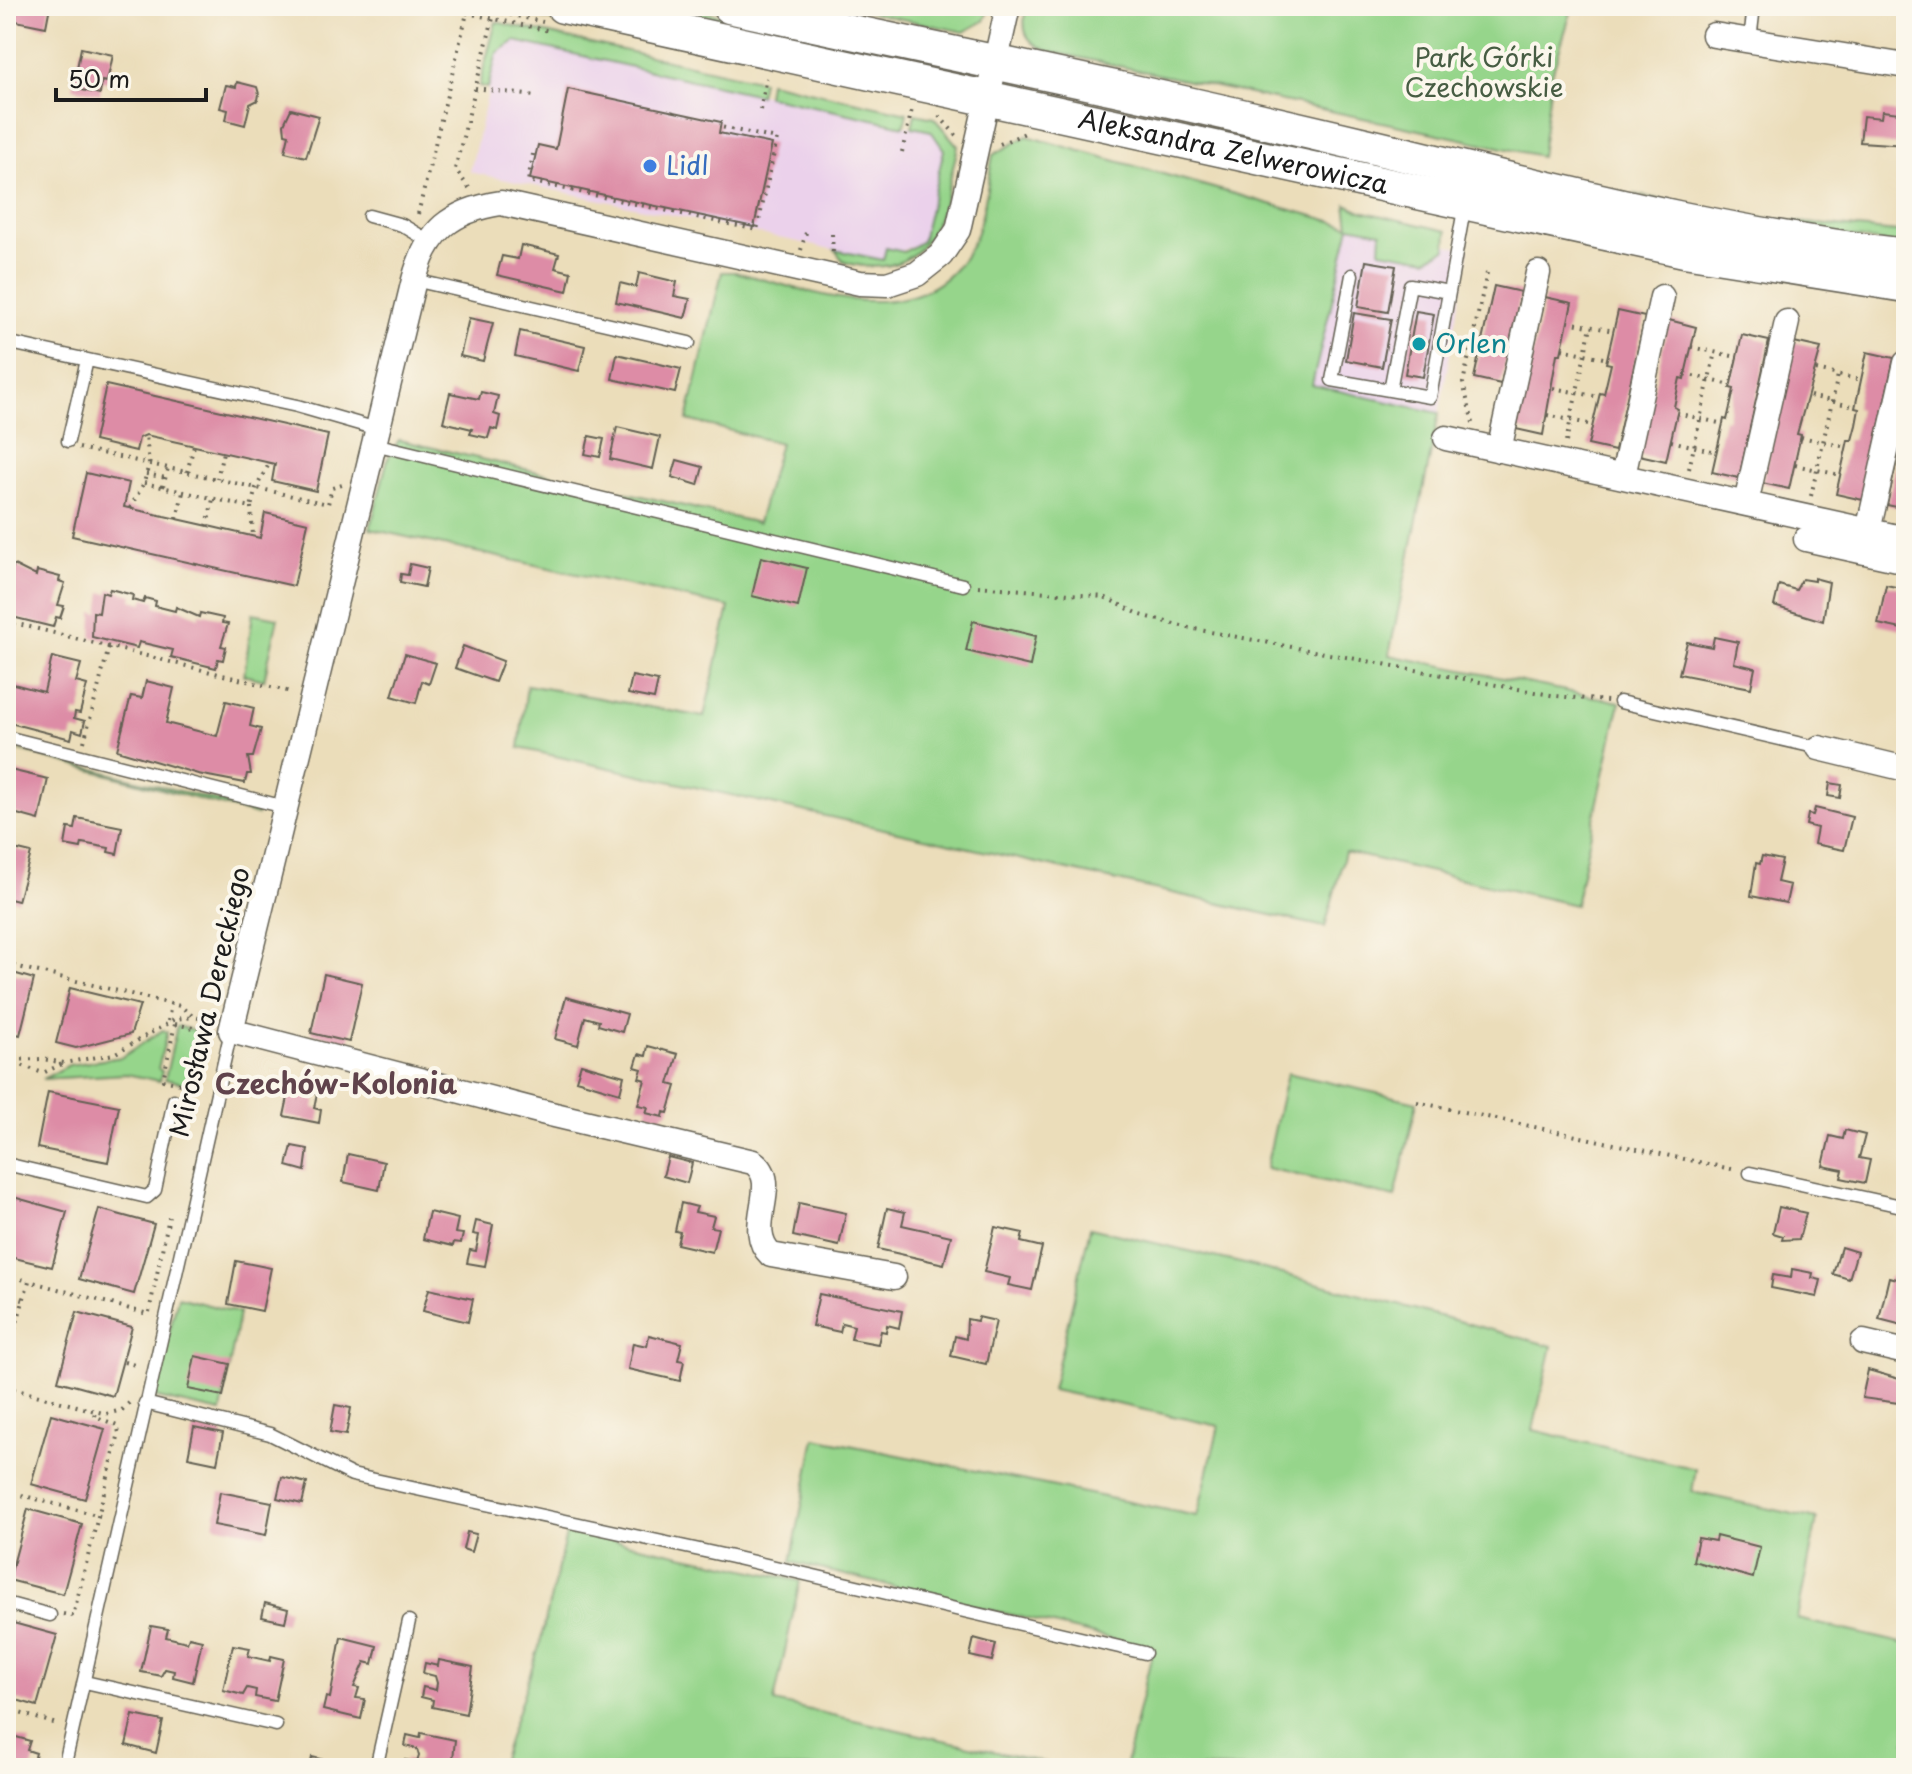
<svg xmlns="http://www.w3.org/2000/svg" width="1912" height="1774" font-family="'Playpen Sans',sans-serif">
<rect width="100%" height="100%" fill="#fbf7ec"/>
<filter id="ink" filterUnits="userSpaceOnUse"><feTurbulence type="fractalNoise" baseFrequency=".0125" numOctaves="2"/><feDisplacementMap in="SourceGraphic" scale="16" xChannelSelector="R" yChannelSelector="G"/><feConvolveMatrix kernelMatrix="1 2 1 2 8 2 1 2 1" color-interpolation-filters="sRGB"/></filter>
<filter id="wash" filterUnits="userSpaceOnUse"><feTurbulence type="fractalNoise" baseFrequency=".006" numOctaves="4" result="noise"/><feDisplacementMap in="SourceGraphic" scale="32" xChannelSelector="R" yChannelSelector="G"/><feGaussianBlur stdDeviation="1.8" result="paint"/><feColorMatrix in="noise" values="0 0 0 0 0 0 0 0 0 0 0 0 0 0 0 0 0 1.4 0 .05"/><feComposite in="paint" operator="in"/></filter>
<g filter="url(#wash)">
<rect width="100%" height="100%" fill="#ebddba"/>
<path fill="#ebd1eb" d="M515 41 931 131 944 150 922 241 883 260 470 172 497 53Z
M1350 226 1382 232 1380 251 1427 259 1446 249 1447 245 1469 249 1439 413 1312 386Z"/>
<path fill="#96d58b" stroke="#597854" stroke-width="2" d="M620 6H678L912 56 725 21Z
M840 6H990L984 21 964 32Z
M1026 6H1573L1552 74 1541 156 1048 51C1023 41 1022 30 1026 6Z
M511 7 661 39 663 44 499 9Z
M496 22 762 81 759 95 515 41 497 53 488 88 479 86Z
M769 82 907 113 904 126 767 96Z
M915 114 934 118 958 146C943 210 932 287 844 262L835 250 883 260 886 248 904 252 922 241 944 150 931 131 912 127Z
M1027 136 1349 226 1346 204 1361 211 1447 231 1446 249 1427 259 1380 251 1381 232 1350 226 1312 385 1439 413 1389 655 1620 702 1575 905 1345 852 1325 927 519 748 527 685 704 717 729 607 370 529 388 458 399 440 758 523 780 443 687 420 722 272H735C813 291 923 339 972 244 985 217 987 183 993 155Z
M1634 194 1739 216 1906 233V246L1696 212Z
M253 613 278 618 264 680 244 675Z
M6 747 258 811 257 815Z
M177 1026 204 1033 191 1085 165 1079Z
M163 1030 167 1032 158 1069 162 1071 160 1081 126 1074 43 1079 69 1065 122 1057Z
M1287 1073 1417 1102 1395 1197 1266 1168Z
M1090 1228 1249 1265 1552 1346 1533 1430 1696 1469 1692 1492 1817 1519 1797 1619 1906 1644V1768H1125L1153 1649 791 1562 815 1438 1197 1516 1219 1426 1052 1390Z
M178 1297 239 1313 221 1412 153 1397Z
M567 1530 800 1581 774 1702 1068 1768H499L539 1647Z"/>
<g id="blocks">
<path fill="#dd8ca6" d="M6 6H50L46 27 6 19Z
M81 48 113 55 107 82 102 81 100 94 73 88Z
M237 82 257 87 259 94 258 100 250 104 245 125 226 120 228 110 220 108 226 85 236 87Z
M568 89 721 122 719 133 772 144 754 227 530 179 538 145 556 149Z
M291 109 319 116 306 157 285 152 289 135 285 134 284 124Z
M1882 111 1900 113 1899 117 1906 118V145L1860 142 1863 116 1881 118Z
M521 245 559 254 555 268 571 272 567 291 497 275 502 256 518 259Z
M1366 261 1396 266 1388 312 1358 307Z
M639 273 677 282 674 296 690 299 685 318 616 302 620 283 636 287Z
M1494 286 1521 292 1507 358 1512 361H1506L1501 384 1474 378Z
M1545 297 1572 303 1561 354H1557L1543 435 1516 429Z
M1416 311 1434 314 1423 377 1405 374Z
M1618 311 1645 317 1615 451 1588 445 1600 393 1604 394 1611 364 1606 363Z
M1354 313 1391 319 1382 367 1346 360Z
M469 318 493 323 483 361 460 356Z
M1669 320 1696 327 1684 379 1680 378 1674 407 1678 409 1666 461 1639 455Z
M520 331 585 346 579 371 515 356Z
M1742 335 1769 341 1739 478 1712 472 1724 419 1727 420 1731 403 1734 389 1730 388Z
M1794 342 1821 348 1797 434 1801 435 1789 489 1762 483Z
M1867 352 1894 358 1863 500 1836 494 1848 440H1852L1856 425 1859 409 1855 408Z
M617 354 681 369 675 393 612 379Z
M106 385 328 435 316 491 272 481 275 464 146 435 139 438 136 451 94 441Z
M481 392 498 396 494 414 500 416 497 430 491 428 488 438 470 434 472 429 443 422 450 393 479 399Z
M1905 424H1906V509L1887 505Z
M617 427 660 437 653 469 610 459Z
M589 436 604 439 600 457 585 454Z
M677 460 703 467 698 485 672 477Z
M86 473 129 483 124 507 204 525 260 538 265 513 308 523 294 586 72 536Z
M761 557 807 568 798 607 752 596Z
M410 564 428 568 424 587 400 582 401 574 408 575Z
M14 565 36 576 37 571 60 577 59 581 65 583 58 605 64 606 60 618 56 617 53 627 8 616 6 568 12 569Z
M1814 578 1829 582 1823 621 1774 606 1779 585 1796 590 1802 579 1814 581Z
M1886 585 1906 589V630L1878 624Z
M110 589 133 595 132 600 143 603 145 598 156 601 155 606 175 611 176 607 199 617 200 613 223 618 222 623 228 624 221 646 226 647 223 660 218 659 216 668 171 657 173 650 139 642 137 648 92 637 93 612 99 613 102 592 108 594Z
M973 621 1036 636 1030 666 966 651Z
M1714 637 1738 642 1734 663 1755 668 1751 688 1679 674 1687 642 1712 647Z
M463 646 503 661 495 682 455 668Z
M405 654 436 663 429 684 422 681 416 703 392 696Z
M52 657 81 664 76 682 87 685 80 713 75 712 74 718 85 721 82 733 73 730 71 739 6 722V682L44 692Z
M632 676 658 681 654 699 628 694Z
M146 681 174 688 166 723 217 736 226 701 254 708 250 726 261 729 253 757H248L251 774H247L245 783 198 774 117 750 131 696 142 698Z
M6 769 48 779 39 820 6 811Z
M1830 783 1842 785 1840 798 1828 796Z
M1815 808 1852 817 1844 850 1814 844 1817 828 1806 825 1808 814 1813 815Z
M77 818 122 827 117 854 108 852 109 848 82 843 81 848 65 845 68 828 75 829Z
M6 847 31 853 18 901 6 898Z
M1762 856 1782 860 1777 882 1790 885 1786 903 1751 896 1756 863 1760 864Z
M6 971 34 979 20 1035 6 1031Z
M324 974 362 983 349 1042 311 1033Z
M70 988 140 1005 131 1034 76 1048 56 1043Z
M566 997 627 1014 622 1032 598 1025 599 1021 585 1017 578 1045 555 1039Z
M648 1046 678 1054 669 1084 676 1086 668 1113 664 1112 663 1117 646 1113 648 1107 638 1105 645 1080 639 1078 642 1069 635 1067 639 1054 646 1056Z
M581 1064 624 1076 620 1093 576 1080Z
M6 1087 12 1088 7 1111H6Z
M290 1088 317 1093 314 1108 321 1110 319 1123 284 1116Z
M48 1092 119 1106 108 1162 37 1148Z
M1845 1130 1865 1135 1859 1158 1870 1160 1865 1183 1841 1178 1843 1170 1823 1166 1830 1136 1843 1139Z
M292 1146 308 1149 305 1171 287 1166Z
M348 1154 384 1162 379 1190 343 1182Z
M668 1157 692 1163 687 1183 663 1176Z
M6 1195 67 1212 52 1267 6 1256Z
M681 1203 697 1207 695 1212 714 1216 711 1227 718 1228 712 1252 677 1244 680 1232 675 1231Z
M799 1203 846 1213 839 1246 793 1236Z
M1779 1207 1806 1213 1799 1239 1782 1240 1783 1236 1773 1233Z
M887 1208 905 1212 902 1225 951 1236 944 1264 878 1249Z
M99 1209 154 1224 134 1294 79 1279Z
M429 1212 458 1219 455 1233 463 1234 461 1243 454 1242 453 1246 423 1239Z
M476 1221 493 1225 485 1266 467 1263 470 1250 476 1251 479 1235 473 1234Z
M995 1227 1023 1233 1021 1242 1042 1247 1032 1290 1008 1285 1010 1278 984 1272Z
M1841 1247 1857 1252 1849 1279 1833 1274Z
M236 1261 271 1268 262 1311 228 1304Z
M1792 1269 1813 1273 1812 1278 1821 1280 1817 1297 1771 1288 1773 1275 1791 1278Z
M1889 1277 1906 1281V1326L1879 1319Z
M429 1289 473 1299 468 1322 423 1311Z
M819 1294 902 1311 899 1328 887 1325 886 1332 881 1331 878 1344 851 1339 854 1326 842 1323 840 1332 812 1326Z
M77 1312 132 1327 113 1396 58 1381Z
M978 1317 996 1321 986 1364 951 1356 955 1336 966 1339 967 1319 977 1321Z
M649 1335 682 1343 678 1360 684 1361 680 1381 628 1369 633 1343 647 1346Z
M195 1356 230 1364 223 1396 188 1389Z
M1868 1370 1906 1381V1404L1862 1398Z
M335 1405 351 1408 346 1435 330 1432Z
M51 1414 105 1429 85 1499 31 1484Z
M194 1427 223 1433 217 1463 188 1457Z
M282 1477 307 1483 302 1504 277 1498Z
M220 1492 272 1502 266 1535 214 1525Z
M28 1509 82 1524 63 1594 9 1580Z
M467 1532 476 1534 471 1552 463 1549Z
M1716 1536 1760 1547 1753 1578 1693 1561 1698 1538 1715 1541Z
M265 1603 288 1609 285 1622 262 1617Z
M6 1621 57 1635 37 1706 6 1697Z
M151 1626 168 1629 166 1637 187 1642 189 1637 202 1640 193 1682 173 1677 174 1671 165 1669 161 1676 141 1672Z
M341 1637 377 1646 373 1664 365 1662 354 1687 359 1688 356 1698 365 1699 361 1719 323 1710 326 1697 330 1698Z
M974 1638 996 1644 992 1661 970 1656Z
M233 1645 250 1648 248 1656 270 1661 271 1656 284 1659 275 1701 255 1697 256 1690 247 1688 243 1695 223 1690Z
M439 1660 473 1667 466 1714 432 1707 433 1700 421 1697 423 1687 436 1690 437 1683 435 1676 423 1673 425 1663 438 1666Z
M133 1715 163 1721 156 1753 126 1745Z
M421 1733 455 1740 452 1768H403L405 1760 417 1762 419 1756 417 1749 405 1746 407 1735 420 1738Z
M6 1734 30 1741 27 1750 36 1753 32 1768H6Z
M312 1757 352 1767V1768H310Z"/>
</g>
</g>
<g filter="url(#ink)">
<use href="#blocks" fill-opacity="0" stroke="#646053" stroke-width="2"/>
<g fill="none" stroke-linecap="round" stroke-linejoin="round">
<g stroke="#646053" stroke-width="15">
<path id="lane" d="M1750 40 1754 6
M369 216 402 225 429 241
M1352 275 1332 380 1430 397 1465 204
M414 280 689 343
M6 342 297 406 377 429
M1390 390 1410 285 1449 292
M68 441 87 360
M374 444 963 585
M1620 702 1819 748
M6 737 285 807
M6 1164 147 1197 155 1190 174 1100
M1750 1173 1906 1207
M145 1403 270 1434 352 1475 732 1557 1145 1653
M6 1603 50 1615
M85 1682 276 1725
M64 1768 231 1031
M376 1768 409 1621"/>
</g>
<g stroke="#646053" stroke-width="27">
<path id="street" d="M1714 35 1906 66
M1446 438 1906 539
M1499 450 1538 273
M1623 476 1662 297
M1746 503 1787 322
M1868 531 1906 363
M1806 539 1906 561
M1819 748 1906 769
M894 1277 771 1255C742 1228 784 1183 753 1162L542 1112 231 1031 414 280C427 231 450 211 501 203L860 283 887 284 917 274 941 255 958 230 1008 6
M1863 1342 1906 1352"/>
</g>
<g stroke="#646053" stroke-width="37">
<g id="secondary">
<path id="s1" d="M563 6 1684 250 1906 285"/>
<path d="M729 6C940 51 1152 94 1361 144 1543 187 1720 235 1906 256"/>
</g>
</g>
<path stroke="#646053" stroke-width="4" stroke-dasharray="2 6" stroke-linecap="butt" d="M435 6 550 31
M471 6 543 22
M475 88 534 96
M760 110 767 78
M939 116 957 136
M1000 144 1025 133
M902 152 912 109
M533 154 528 181 757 230 777 139 721 127
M469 188 455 169 493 18
M418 214 467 13
M832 234 833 255
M801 250 807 229
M1568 322 1614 331
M1691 347 1737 357
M1562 349 1608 359
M1816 370 1861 380
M1685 374 1731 385
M1553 388 1599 397
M1810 396 1855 407
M1677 413 1723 424
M1547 415 1593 425
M1473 423 1463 383 1488 268
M1801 437 1846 447
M1671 441 1716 452
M1566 442 1591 326
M79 448 328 504 332 488 342 485
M1795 465 1840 475
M1689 469 1715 352
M187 472 194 446
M146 474 166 478
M217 479 223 452
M144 483 251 507 256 488 270 462
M163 487 168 468
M1811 496 1838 375
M251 507 253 536
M130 508 144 483 149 464 146 435
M177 519 183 492
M207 526 213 499
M978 586 1104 597 1141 615 1189 628 1556 696 1608 701
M6 621 291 692
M84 742 109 647
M6 964 180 1006 194 1017 214 1021
M168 1021 171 1004
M175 1024 207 1031 193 1087 163 1080Z
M6 1060 43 1059 64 1063 114 1054 175 1019 194 1017
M15 1063 43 1073 62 1064
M1417 1102 1736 1170
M6 1275 29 1281
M6 1295 23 1300
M149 1312 169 1217
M6 1360 29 1281 148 1314
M124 1362 139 1366
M6 1387 106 1414 122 1410 129 1403
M6 1491 100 1516
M63 1614 73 1616 119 1433 117 1425 94 1416 95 1413
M6 1709 57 1724"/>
<use href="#lane" stroke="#fff" stroke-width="12"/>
<use href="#street" stroke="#fff" stroke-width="24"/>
<use href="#secondary" stroke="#fff" stroke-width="34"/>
</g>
</g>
<circle fill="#3f7fe0" stroke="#fbf7ec" stroke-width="3" cx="650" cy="166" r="8"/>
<circle fill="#0f9aa8" stroke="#fbf7ec" stroke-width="3" cx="1419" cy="344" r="8"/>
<g text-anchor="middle" stroke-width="8" stroke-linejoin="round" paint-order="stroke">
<g font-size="26" fill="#475d43" stroke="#fbf7ec">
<text x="1484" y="67">Park Górki<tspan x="1484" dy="30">Czechowskie</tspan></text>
</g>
<g font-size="26" fill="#1c1c1c" stroke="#fbf7ec">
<text dy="9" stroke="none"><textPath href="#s1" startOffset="686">Aleksandra Zelwerowicza</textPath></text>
<text transform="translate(210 1002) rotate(-77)" y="9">Mirosława Dereckiego</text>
</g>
<g font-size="26" fill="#366cbe" stroke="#fbf7ec" text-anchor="start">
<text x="666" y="175">Lidl</text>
</g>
<g font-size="26" fill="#0d838f" stroke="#fbf7ec" text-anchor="start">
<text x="1435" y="353">Orlen</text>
</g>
<g font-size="28" font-weight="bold" fill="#60434c" stroke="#fbf7ec">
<text x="336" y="1094">Czechów-Kolonia</text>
</g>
</g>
<rect width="1912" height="1774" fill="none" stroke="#fbf7ec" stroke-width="32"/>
<path d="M56 88v12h150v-12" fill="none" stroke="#1c1c1c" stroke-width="4"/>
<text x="68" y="88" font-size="24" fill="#1c1c1c" stroke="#fbf7ec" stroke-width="6" paint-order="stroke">50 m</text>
</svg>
